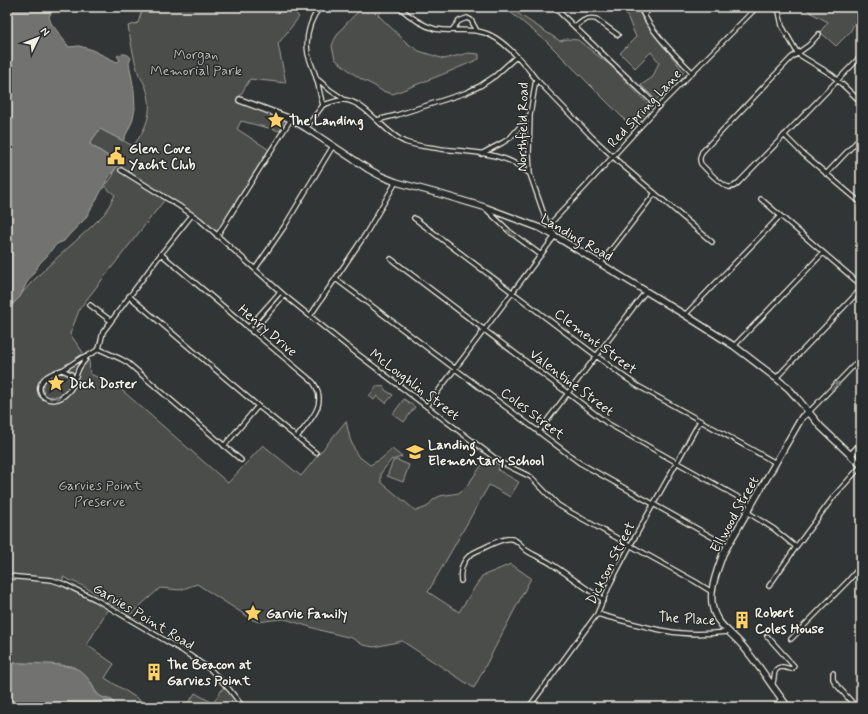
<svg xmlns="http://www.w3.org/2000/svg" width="868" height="714" font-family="Mynerve,sans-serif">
<rect width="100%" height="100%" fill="#323535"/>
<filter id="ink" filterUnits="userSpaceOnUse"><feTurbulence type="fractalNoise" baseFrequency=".025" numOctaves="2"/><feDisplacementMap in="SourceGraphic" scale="8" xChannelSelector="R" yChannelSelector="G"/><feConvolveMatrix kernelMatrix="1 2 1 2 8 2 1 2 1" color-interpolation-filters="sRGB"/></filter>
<g filter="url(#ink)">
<path fill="#4b4d4c" stroke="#a09f9a" d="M143 7H295V10L294 11 299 17 278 44 286 83 250 79 237 101 285 119 280 131 241 121 237 129 271 151 217 236 200 220 166 198 80 308 70 334 89 361 90 374 116 385 228 483 263 445 301 476 346 421 350 439 357 455 370 465 381 459 392 449 402 457 391 460 381 473V482L416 511 427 507 434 499 440 496 459 493 469 483 486 459 501 464 498 470 519 482 510 497 489 485 428 592 459 612 482 576 511 564 531 578 474 688 402 641 374 647 363 645 352 638 323 631 285 619 272 620 259 622 253 620 197 584 180 590 160 588 131 614 83 586 63 577V585L109 607 87 645 114 664 105 678 151 707H116L113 701 101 697 98 694 94 689 91 682 78 670 72 666 59 665 20 663H12L7 666V311L29 285 47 267 92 226 105 213 115 195 105 187 114 174 113 173 119 163 89 144 100 128 133 146C148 127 155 107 144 83 142 79 139 76 138 72 133 57 131 41 128 26L138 23Z
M366 7H385L378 15 407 43 419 51 444 59 468 53 479 54V59L446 73 393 94 382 91 373 85 361 79 351 72 335 59 332 46C333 43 334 40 336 37 341 28 357 11 366 7Z
M504 7H508L560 41 567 39 578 40 611 66 651 107 632 127 546 41Z
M623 7H637L642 18 684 72 656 100 641 85 653 77 659 62 651 52 635 68 620 53 636 37 628 18Z
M806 7H861V19L857 18 850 32 836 46 820 32 828 22 811 13Z
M378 385 379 387 383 386 385 390 393 395 386 403 377 396 374 400 369 396Z
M404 399 415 407 404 422 393 414Z
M397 460 409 465 403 482 387 476 393 461Z
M225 685 243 707H186L195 693 213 703Z"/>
<path fill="#727370" stroke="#a6a5a0" d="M7 7H66L52 11 49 17 51 23 69 47 79 46 90 49 117 62 120 60 117 56C122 53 128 53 131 58L129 63 134 90 135 109 132 122 123 141 100 129 90 143 91 145 119 163 107 180 98 197 85 219 69 235 64 241 57 244 52 249 47 256 40 263 26 284 20 297 7 309Z
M12 663C26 663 68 663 79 670 83 673 87 677 90 681 94 686 94 693 100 696 104 698 108 699 112 700L116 707H7V666Z"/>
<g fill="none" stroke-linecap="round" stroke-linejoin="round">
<g stroke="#f4f1e8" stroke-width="6">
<path id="street" d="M399 7C410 17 421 25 435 29 455 33 473 26 492 36 502 41 517 56 525 65 529 69 532 75 536 79L530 115 529 154 530 174 548 226 555 236 427 406
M554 7 658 107
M640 7C651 32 673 53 692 72
M778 7 782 26 798 54 832 75 861 102
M644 15 651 7
M575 27C582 21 587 17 596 19L618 35
M452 30 459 21 467 18 471 20 477 31
M819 34 809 45 791 58 702 152C700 157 699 159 701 164 707 170 721 186 729 187 734 188 737 184 740 181L861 56
M316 78 330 90 345 100
M536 79 592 137 622 165 712 242
M323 105C329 103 339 99 346 100 368 104 384 133 405 142 416 146 429 147 441 149 462 151 490 152 510 161 517 164 524 169 530 174
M377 120 397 115 465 93 480 86 495 76 516 57
M306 128 323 105C320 96 319 86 316 77 314 70 310 62 308 54 305 37 310 20 320 7
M784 135 802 153 861 203
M481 154 502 143 510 138 530 115
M121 170 179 206 200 220 284 295 347 346 500 462 531 477 558 505 563 508 696 582 712 592
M826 174 861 137
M761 199 861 285
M486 209 510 232 541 255
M414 218 623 376 638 386 776 463
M548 226 585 187 658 107 757 7
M217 236 291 119
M161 254 313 382C329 404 310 420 297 437
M391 259 607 423 752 505
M600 264 655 193
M255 269 284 227 333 146
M336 279 580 463 728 546
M129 296 258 406 316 453
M90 305 111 321
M685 315 780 216
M310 316 365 235 396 182
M248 328 280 292
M252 332 284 295
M734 346 823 253
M99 349 121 359 128 363 241 460
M99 349 103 332 161 254 192 215
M62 370 71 374 74 381C73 387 70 390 66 394 51 408 31 394 44 379 50 373 57 372 64 369 70 365 77 361 83 357H86L99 349
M776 378 861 289
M74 381 79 368 85 360 86 357
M808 413 861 358
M539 431 646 291
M224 446 258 406
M747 512 774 529 796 547
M7 576 52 580 64 584 95 599 183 651 211 670 229 689 243 707
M461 581C459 567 465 556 477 551 487 547 502 537 512 539 518 540 521 546 526 550 534 556 545 559 553 565 570 576 586 589 604 600
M769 586 796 547 835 495 861 466
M597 614C620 620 643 627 666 631 686 635 709 634 728 632
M767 636 794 666 792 669C789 669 785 667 782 667 771 668 776 679 772 685
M791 639 848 581 861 566
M833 673V679L835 683 856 707
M529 707 597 614 611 582 630 546 700 421"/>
</g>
<g stroke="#f4f1e8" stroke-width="8">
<path id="secondary" d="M240 100 291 119 306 128 368 169 381 176 396 182 440 194 484 207 540 228 555 236 685 315 734 346 776 378 789 389 798 399 821 427 861 465
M851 455 861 444
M776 707 782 699
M788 707C773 688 761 668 746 650 739 640 729 633 721 624 703 604 715 576 723 554L802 417 808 413"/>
</g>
<use href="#street" stroke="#2a2d2e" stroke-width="3.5"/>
<use href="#secondary" stroke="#2a2d2e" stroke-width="5.5"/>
</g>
<defs><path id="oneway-solid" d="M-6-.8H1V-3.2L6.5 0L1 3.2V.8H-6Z"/></defs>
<g fill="#71726f">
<use href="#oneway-solid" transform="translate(511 233) rotate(-141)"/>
<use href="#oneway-solid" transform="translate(835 386) rotate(-47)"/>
<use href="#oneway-solid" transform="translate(55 398) rotate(-11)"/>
</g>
</g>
<defs>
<g id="sight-bare" transform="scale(1.38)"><path d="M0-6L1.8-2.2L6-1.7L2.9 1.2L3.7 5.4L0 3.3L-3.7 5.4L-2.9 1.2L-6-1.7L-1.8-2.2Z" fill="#ffd166" stroke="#2a2d2e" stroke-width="2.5" paint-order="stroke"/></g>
<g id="civic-bare" transform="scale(1.38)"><path d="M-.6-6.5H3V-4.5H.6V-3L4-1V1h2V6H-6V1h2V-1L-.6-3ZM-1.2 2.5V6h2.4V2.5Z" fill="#ffd166" stroke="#2a2d2e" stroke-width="2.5" paint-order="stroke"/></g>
<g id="school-bare" transform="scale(1.38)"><path d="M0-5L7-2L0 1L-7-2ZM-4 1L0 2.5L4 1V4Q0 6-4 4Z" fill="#ffd166" stroke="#2a2d2e" stroke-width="2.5" paint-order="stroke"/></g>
<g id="building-bare" transform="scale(1.38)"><path d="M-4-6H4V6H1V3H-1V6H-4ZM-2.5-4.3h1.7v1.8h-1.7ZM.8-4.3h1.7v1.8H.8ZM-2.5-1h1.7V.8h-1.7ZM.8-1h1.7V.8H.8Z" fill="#ffd166" stroke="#2a2d2e" stroke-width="2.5" paint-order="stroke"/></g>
</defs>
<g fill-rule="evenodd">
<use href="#sight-bare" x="276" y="120"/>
<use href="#civic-bare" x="116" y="156"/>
<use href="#sight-bare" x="56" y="383"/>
<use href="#school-bare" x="415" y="452"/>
<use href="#sight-bare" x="253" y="613"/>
<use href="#building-bare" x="742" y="620"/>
<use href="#building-bare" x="154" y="672"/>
</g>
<g text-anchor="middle" stroke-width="3" stroke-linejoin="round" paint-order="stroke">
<g font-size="14" fill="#b9b8b1" stroke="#2a2d2e">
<text x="196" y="59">Morgan<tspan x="196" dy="16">Memorial Park</tspan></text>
<text x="100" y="490">Garvies Point<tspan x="100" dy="16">Preserve</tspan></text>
</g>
<g font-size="14" fill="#f4f1e8" stroke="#2a2d2e">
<text transform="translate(644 108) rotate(-47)" y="5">Red Spring Lane</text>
<text transform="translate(522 127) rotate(-89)" y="5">Northfield Road</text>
<text transform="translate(577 237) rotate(30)" y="5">Landing Road</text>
<text transform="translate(268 330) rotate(40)" y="5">Henry Drive</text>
<text transform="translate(596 341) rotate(37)" y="5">Clement Street</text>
<text transform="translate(572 382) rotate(37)" y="5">Valentine Street</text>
<text transform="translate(415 384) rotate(37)" y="5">McLoughlin Street</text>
<text transform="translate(533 413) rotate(37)" y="5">Coles Street</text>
<text transform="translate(734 514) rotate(-61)" y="5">Ellwood Street</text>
<text transform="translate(610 563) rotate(-63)" y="5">Dickson Street</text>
<text transform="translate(144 616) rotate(31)" y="5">Garvies Point Road</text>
<text transform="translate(687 618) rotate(4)" y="5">The Place</text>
</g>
<g font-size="14" font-weight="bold" fill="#f4f1e8" stroke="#2a2d2e" text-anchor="start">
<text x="289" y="125">The Landing</text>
<text x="129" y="153">Glen Cove<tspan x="129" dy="16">Yacht Club</tspan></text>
<text x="69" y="388">Dick Doster</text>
<text x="428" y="449">Landing<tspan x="428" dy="16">Elementary School</tspan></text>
<text x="755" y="617">Robert<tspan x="755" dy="16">Coles House</tspan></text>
<text x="266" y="618">Garvie Family</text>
<text x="167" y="669">The Beacon at<tspan x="167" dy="16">Garvies Point</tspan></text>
</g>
</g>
<rect width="868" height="714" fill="none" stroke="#2a2d2e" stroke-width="24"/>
<rect x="12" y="12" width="844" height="690" fill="none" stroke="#f4f1e8" stroke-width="1.5" filter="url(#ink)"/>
<g transform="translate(38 38) rotate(47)" stroke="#2a2d2e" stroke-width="3" paint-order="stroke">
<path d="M0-3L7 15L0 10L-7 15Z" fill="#f4f1e8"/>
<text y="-6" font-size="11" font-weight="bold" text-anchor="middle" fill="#f4f1e8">N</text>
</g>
</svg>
